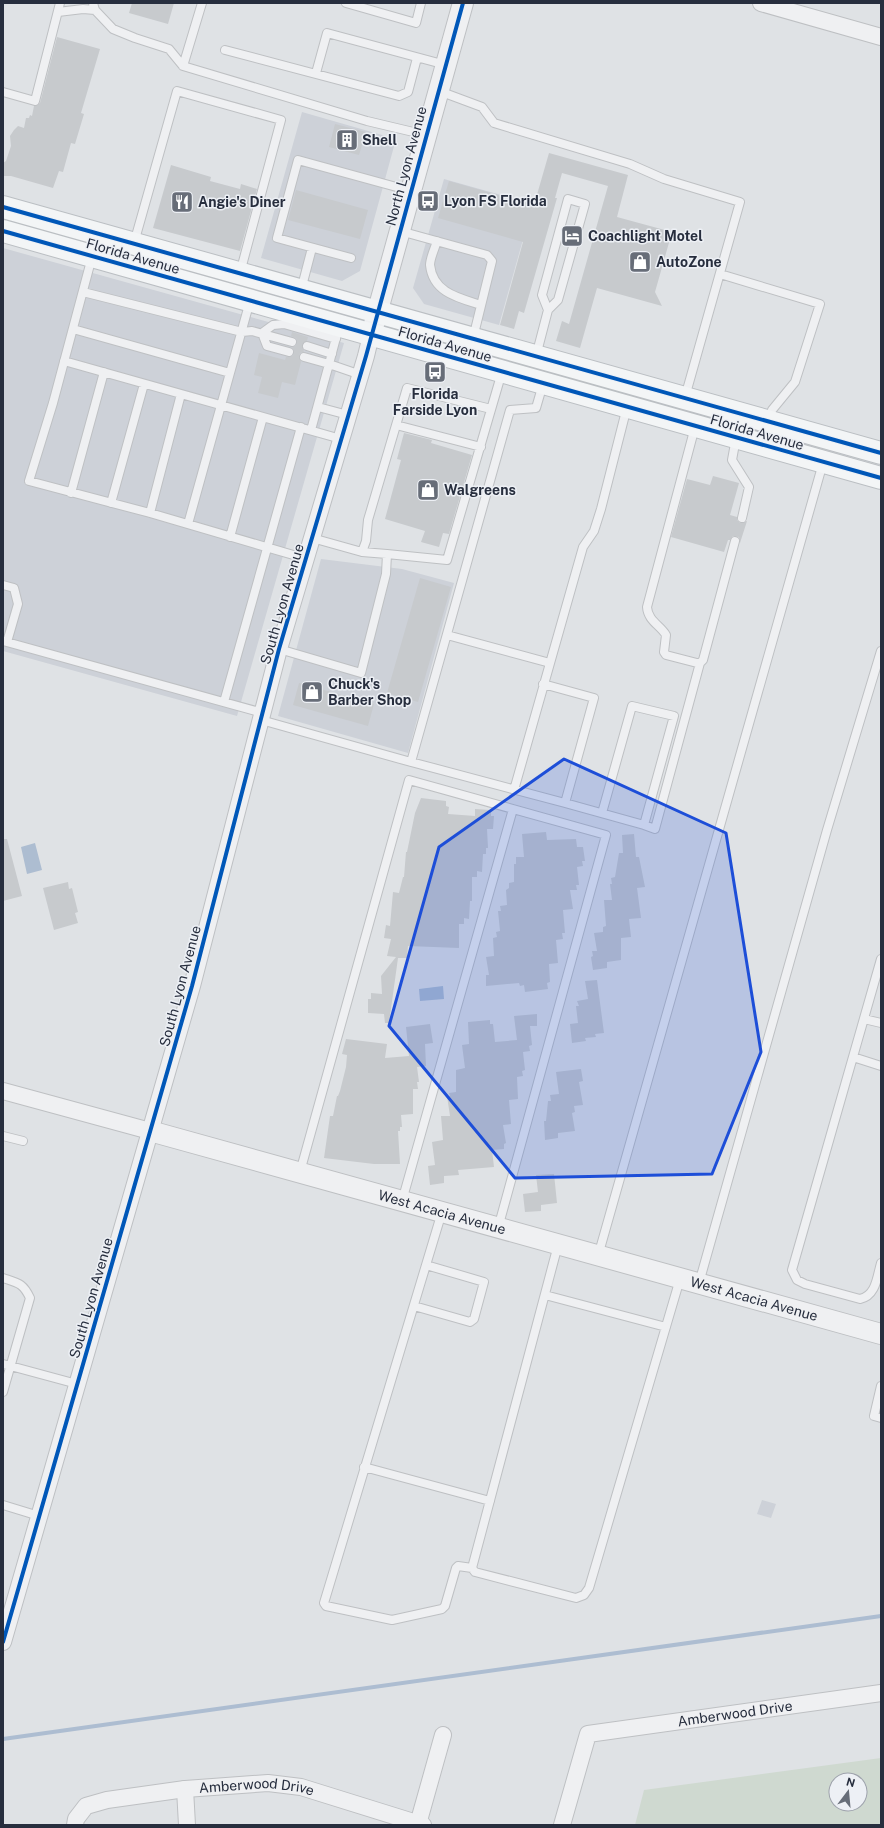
<svg xmlns="http://www.w3.org/2000/svg" width="884" height="1828" font-family="'Public Sans',sans-serif">
<rect width="100%" height="100%" fill="#dfe2e5"/>
<path fill="#cdd1d8" d="M302 112 396 139 360 271 342 281 261 258Z
M444 179 533 204 499 325 424 304 413 288Z
M3 248 344 343 237 716 3 651Z
M321 559 402 569 454 583 408 753 278 716Z
M762 1500 776 1504 771 1518 757 1514Z"/>
<path fill="#cfd9d0" fill-rule="evenodd" d="M881 1758V1825H635L644 1790ZM836 1780H860V1804H836Z"/>
<path fill="#adbdd1" d="M35 843 42 870 27 874 21 847Z
M443 986 444 999 420 1001 419 989Z"/>
<g fill="none" stroke-linecap="round" stroke-linejoin="round">
<path stroke="#adbdd1" stroke-width="4" d="M3 1739 881 1616"/>
</g>
<path fill="#c7cacd" d="M132 3H174L168 24 129 13Z
M57 37 100 49 81 113 84 114 75 144 71 143 63 172 59 171 53 188 11 176H3V163L6 161 11 146 10 136 14 130 18 126 24 128 26 118H29L30 115 32 116 34 106 40 103Z
M335 124 366 132 359 155 329 147Z
M549 153 628 175 617 217 672 232 655 292 662 306 597 288 580 348 556 341 562 321 569 324 608 186 562 173 555 198H557L524 313 519 311 514 329 500 325 523 242 438 218 449 181 534 205Z
M171 165 211 177 210 181 240 189 241 184 257 189 240 251 153 228Z
M296 190 368 210 360 239 288 220Z
M292 332 308 337 307 341 302 345 304 352 300 353 299 356 301 362 295 385 282 382 278 398 258 393 262 377 254 375 259 353 285 360 286 357 293 356 294 351 292 347 296 346 297 341 296 338 291 336Z
M404 433 432 440 431 443 472 455 449 534 443 533 439 547 421 542 425 531 385 519 401 460 397 459Z
M713 476 739 483 730 515 737 517V520L740 523 747 521 740 543 739 537 733 536 730 540H728L724 552 671 537 687 479 710 485Z
M420 578 451 587 418 702 387 693Z
M299 683 374 704 368 726 293 705Z
M421 798 446 801V806L449 807 448 814 475 816V809L491 810V816H494L493 829H487L488 848H486V854H483L482 872 477 871V877H472V901H470L469 919 464 918V924H459V948L408 946 407 958H398L389 1023H385L384 1014 368 1013V999H371V993L382 994 381 976 396 957 387 956 391 939 384 938 386 925 390 926 393 892 399 893 403 877H404L406 852H407L415 813Z
M546 832 547 840 576 839 577 847H583L585 861H582L583 866 577 867 579 885H576L577 890H570L573 909 563 910 565 933H562L563 939 556 940 558 963 549 964 550 982 547 983 548 989 525 992 524 985 520 986 519 983 486 986V975H489L486 957 494 956 493 938 497 937 496 932 500 931 498 911H501L500 906 507 905 506 890 509 888V883L514 882V864H516V857H524L522 834Z
M634 834 636 857H639L645 887 637 888 641 918 629 919 631 937 621 938V960L607 962V968L593 970 591 957 593 956 592 951H597L594 933 603 932V927L606 926 604 900H612L610 884H612L611 878 615 877 619 853H623L622 835Z
M3 839H7L22 896 3 901Z
M68 882 69 889 72 888 78 912 75 913 78 923 54 930 43 888Z
M597 980 604 1033 595 1034 596 1037 585 1038 586 1041 572 1043 570 1024 578 1023 576 1006H579L577 1001 588 999 585 981Z
M537 1014V1026H530L532 1045 529 1046 530 1051 523 1052 525 1070 522 1071 523 1076 517 1077 518 1099 509 1100 511 1124 503 1125 506 1143 504 1144V1149L492 1150 494 1167 458 1170 459 1175 444 1176V1183L430 1185 428 1166 435 1165 432 1142 443 1140 441 1116H450L447 1096H450L449 1093 456 1092V1070L465 1068 462 1045 469 1044 468 1022 490 1020V1024H493L495 1042 517 1040 514 1016Z
M430 1024 433 1043 425 1044 426 1066 417 1067 419 1082H417L418 1089H413V1114L401 1115 402 1127H400V1131H398L400 1164H374L324 1158 330 1116H333L337 1096H338L340 1091 346 1067 347 1055 342 1054 346 1039 387 1044 385 1058 409 1056 406 1027Z
M581 1069 583 1081 579 1082 583 1105 574 1106 575 1112 572 1113 575 1131 558 1133V1138L545 1140 544 1121H546L548 1101H551L550 1095 559 1094 556 1072Z
M554 1174 557 1203 541 1205V1211L525 1212 523 1194 538 1192 536 1175Z"/>
<g fill="none" stroke-linecap="round" stroke-linejoin="round">
<g stroke="#bec0c3" stroke-width="10">
<path id="service" d="M93 3 95 10 113 29 135 38 169 49 183 66 367 121 426 135
M346 3 416 23 421 3
M58 12 83 9 95 10
M225 50 399 96 408 92 417 58
M183 66 202 3
M316 73 327 33 446 65
M439 91 482 107 494 123 630 164 664 179 740 202 685 397
M3 92 35 101 60 3
M400 231 487 255 492 261 473 338
M437 241C435 248 430 258 430 265 433 293 459 298 481 305
M134 243 177 91 281 120 240 273
M92 257 53 403 29 481 150 513 307 559
M351 258 277 238 298 160 411 191
M720 274 820 304 795 382 772 410 769 421
M301 290 312 248
M83 292 242 332 252 331 292 342
M73 329 230 373
M307 346 332 354
M289 352 267 346 262 333 273 325 284 324 336 339
M536 356 548 310 558 300 585 204 568 199 542 295 548 310
M304 357 329 364 337 334
M64 361 341 439
M318 407 348 415
M396 425 481 447
M695 427 647 607C648 621 660 625 666 635L664 652 666 655 697 663H700L703 660 735 541
M311 430 329 364 361 375
M736 438 732 460 749 487 742 518
M71 493 104 372
M111 503 144 384
M150 513 181 394
M188 524 250 301
M230 537 263 417
M362 552 366 541 368 520 407 388 491 409
M387 554 447 560 502 372
M3 585 14 588 18 604 7 642
M447 635 550 663
M3 641 263 713
M279 649 361 673 386 574 387 554 362 552 312 538
M224 702 301 427
M261 720 411 762 510 410 536 408 543 384
M411 762 565 803 594 698 543 684
M514 790 583 547 594 531 601 509 627 407
M565 803 644 825 674 716 632 706 602 813
M644 825 655 829 700 663
M881 959 792 1270 797 1280 805 1284 860 1299C876 1296 877 1277 881 1263
M864 1019 881 1023
M853 1057 881 1066
M3 1136 23 1141
M300 1172 409 780 606 835 498 1228
M402 1201 513 809
M442 1212 324 1603 326 1606 392 1620 442 1609 445 1606 456 1568 458 1566 472 1568
M558 1245 472 1568 475 1572 576 1598 584 1595 589 1588 680 1279
M598 1256 823 463
M3 1278C18 1283 23 1283 30 1298L3 1392
M699 1283 827 830 881 651
M545 1295 666 1327
M414 1306 470 1322 474 1319 484 1282 426 1265
M3 1364 77 1384
M881 1386 874 1416 881 1418
M364 1467 490 1501
M3 1505 39 1516"/>
</g>
<g stroke="#bec0c3" stroke-width="18">
<g id="minor">
<path d="M761 3 881 37"/>
<path d="M3 1091 150 1131"/>
<path d="M3 1642 192 986 279 649 366 356 371 335"/>
<path d="M185 1789 187 1825"/>
<path d="M418 1824 443 1735"/>
<path id="s1" d="M75 1825 76 1819 86 1806 107 1800 185 1789 268 1783 301 1787 423 1825"/>
<path id="s2" d="M562 1825 588 1734 881 1693"/>
</g>
</g>
<g stroke="#bec0c3" stroke-width="22">
<g id="tertiary">
<path d="M371 335 463 3"/>
<path id="s3" d="M150 1131 881 1334"/>
</g>
</g>
<g stroke="#bbbfc3" stroke-width="24">
<path id="primary" d="M3 207 881 453
M3 231 881 478"/>
</g>
<use href="#service" stroke="#eff0f2" stroke-width="8"/>
<use href="#minor" stroke="#eff0f2" stroke-width="16"/>
<use href="#tertiary" stroke="#eff0f2" stroke-width="20"/>
<use href="#primary" stroke="#f3f5f6" stroke-width="22"/>
<g stroke="#edf0f5" stroke-width="6">
<path id="cycleway" d="M3 207 881 453
M3 231 881 478
M3 1642 192 986 279 649 366 356 463 3"/>
</g>
<use href="#cycleway" stroke="#0057b8" stroke-width="4"/>
</g>
<path fill="#1d4ed8" fill-opacity="0.2" stroke="#1d4ed8" stroke-width="3" stroke-linejoin="round" d="M564 759 726 833 761 1052 712 1174 515 1178 389 1026 439 847Z"/>
<defs>
<g id="building-square" transform="scale(1.15)"><rect x="-9" y="-9" width="18" height="18" rx="4" fill="#676d78" stroke="#edf0f5"/><path d="M-4-6H4V6H1V3H-1V6H-4ZM-2.5-4.3h1.7v1.8h-1.7ZM.8-4.3h1.7v1.8H.8ZM-2.5-1h1.7V.8h-1.7ZM.8-1h1.7V.8H.8Z" fill="#fff"/></g>
<g id="bus-square" transform="scale(1.15)"><rect x="-9" y="-9" width="18" height="18" rx="4" fill="#676d78" stroke="#edf0f5"/><path d="M-5-6H5V4H4V6H2V4H-2V6H-4V4H-5ZM-3.5-4V0h7V-4ZM-3.5 1.2v1.5H-2V1.2ZM2 1.2v1.5H3.5V1.2Z" fill="#fff"/></g>
<g id="restaurant-square" transform="scale(1.15)"><rect x="-9" y="-9" width="18" height="18" rx="4" fill="#676d78" stroke="#edf0f5"/><path d="M-5-6h1v4h1v-4h1v4h1v-4h1v5L-1.5 .5V6h-2V.5L-5-1ZM5-6V6H3V1.5H1.5Q1.5-4 5-6Z" fill="#fff"/></g>
<g id="hotel-square" transform="scale(1.15)"><rect x="-9" y="-9" width="18" height="18" rx="4" fill="#676d78" stroke="#edf0f5"/><path d="M-6-4.5h1.5V1H6V5H4.5V3h-9V5H-6ZM-4 0a1.8 1.8 0 1 1 3.6 0ZM.5 0V-2.5h3Q6-2.5 6 0Z" fill="#fff"/></g>
<g id="shop-square" transform="scale(1.15)"><rect x="-9" y="-9" width="18" height="18" rx="4" fill="#676d78" stroke="#edf0f5"/><path d="M-5-2.5h2.3a2.7 3.5 0 0 1 5.4 0H5L5.5 6h-11ZM-1.5-2.5h3a1.5 2.3 0 0 0-3 0Z" fill="#fff"/></g>
</defs>
<g fill-rule="evenodd">
<use href="#building-square" x="347" y="140"/>
<use href="#bus-square" x="428" y="201"/>
<use href="#restaurant-square" x="182" y="202"/>
<use href="#hotel-square" x="572" y="236"/>
<use href="#shop-square" x="640" y="262"/>
<use href="#bus-square" x="435" y="372"/>
<use href="#shop-square" x="428" y="490"/>
<use href="#shop-square" x="312" y="692"/>
</g>
<g text-anchor="middle" stroke-width="3" stroke-linejoin="round" paint-order="stroke">
<g font-size="14" font-weight="bold" fill="#272e3e" stroke="#edf0f5" text-anchor="start">
<text x="362" y="145">Shell</text>
<text x="444" y="206">Lyon FS Florida</text>
<text x="198" y="207">Angie's Diner</text>
<text x="588" y="241">Coachlight Motel</text>
<text x="656" y="267">AutoZone</text>
<text x="435" y="399" text-anchor="middle">Florida<tspan x="435" dy="16">Farside Lyon</tspan></text>
<text x="444" y="495">Walgreens</text>
<text x="328" y="689">Chuck's<tspan x="328" dy="16">Barber Shop</tspan></text>
</g>
<g font-size="14" fill="#272e3e" stroke="#edf0f5">
<text transform="translate(406 166) rotate(-75)" y="5">North Lyon Avenue</text>
<text transform="translate(133 256) rotate(16)" y="5">Florida Avenue</text>
<text transform="translate(445 344) rotate(16)" y="5">Florida Avenue</text>
<text transform="translate(757 432) rotate(16)" y="5">Florida Avenue</text>
<text transform="translate(282 604) rotate(-74)" y="5">South Lyon Avenue</text>
<text transform="translate(180 986) rotate(-75)" y="5">South Lyon Avenue</text>
<text dy="5" stroke="none"><textPath href="#s3" startOffset="303">West Acacia Avenue</textPath></text>
<text transform="translate(91 1298) rotate(-74)" y="5">South Lyon Avenue</text>
<text dy="5" stroke="none"><textPath href="#s3" startOffset="627">West Acacia Avenue</textPath></text>
<text dy="5" stroke="none"><textPath href="#s2" startOffset="243">Amberwood Drive</textPath></text>
<text dy="5" stroke="none"><textPath href="#s1" startOffset="195">Amberwood Drive</textPath></text>
</g>
</g>
<rect width="884" height="1828" fill="none" stroke="#272e3e" stroke-width="8"/>
<g transform="translate(848 1792) rotate(16)"><circle r="19" fill="#edf0f5" stroke="#9ea2ac"/>
<path d="M0-3L7 15L0 10L-7 15Z" fill="#676d78"/>
<text y="-6" font-size="11" font-weight="bold" text-anchor="middle" fill="#272e3e">N</text>
</g>
</svg>
